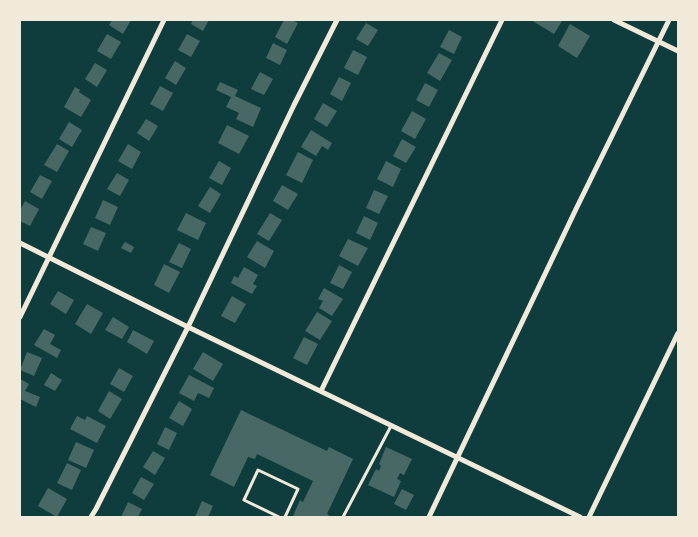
<svg xmlns="http://www.w3.org/2000/svg" width="698" height="537" font-family="'Noto Serif',serif">
<rect width="100%" height="100%" fill="#0f3d3e"/>
<path fill="#486865" d="M112 20H131L123 34 109 25Z
M193 20H209L203 31 191 24Z
M284 20H292L298 23 287 44 275 37Z
M531 20H561L562 21 554 34Z
M366 23 378 30 368 46 356 39Z
M570 24 590 36 577 58 558 46Z
M449 30 462 37 454 54 440 47Z
M107 34 121 42 111 59 97 51Z
M187 34 200 41 191 57 178 50Z
M273 43 287 50 280 65 266 58Z
M353 50 367 57 358 75 344 68Z
M439 53 452 60 440 81 427 73Z
M175 61 186 68 176 85 165 78Z
M95 63 107 70 97 87 85 79Z
M260 72 273 79 264 95 251 89Z
M339 77 351 83 342 101 330 94Z
M220 82 238 90 235 96 261 108 253 127 236 119 239 113 226 107 231 97 216 90Z
M425 83 438 90 429 107 416 100Z
M160 86 173 93 163 111 150 104Z
M75 87 80 90 79 92 91 100 81 117 64 107Z
M323 103 337 111 327 127 314 119Z
M412 111 426 119 415 139 401 131Z
M146 119 158 126 149 141 137 133Z
M69 122 82 130 72 147 59 139Z
M227 125 249 136 239 154 218 143Z
M311 130 332 143 328 150 322 146 316 156 301 147Z
M402 139 416 147 406 163 393 156Z
M57 144 69 151 57 172 44 165Z
M128 144 141 152 132 169 118 161Z
M298 152 313 160 302 183 286 175Z
M219 161 231 168 222 185 209 178Z
M386 161 401 169 393 187 377 179Z
M117 173 129 180 120 196 107 189Z
M40 175 52 181 42 199 30 192Z
M282 185 298 194 288 210 273 201Z
M210 187 221 194 210 213 198 206Z
M374 190 388 196 379 214 366 208Z
M103 200 118 207 110 225 95 218Z
M25 201 39 209 30 226 20 221V210Z
M186 213 206 223 198 240 177 230Z
M270 213 282 220 269 241 257 234Z
M364 216 378 223 370 240 356 233Z
M91 227 106 233 98 251 83 244Z
M348 239 368 248 358 266 339 256Z
M257 241 274 251 265 268 247 257Z
M125 242 134 247 131 253 121 248Z
M179 243 191 249 182 268 169 262Z
M164 264 180 272 169 293 154 285Z
M339 265 352 272 343 289 330 283Z
M244 267 258 275 253 284 257 286 252 294 231 283 234 276 238 278Z
M324 288 343 299 332 316 319 308 323 301 318 299Z
M58 291 74 300 66 314 50 304Z
M232 296 246 304 235 323 221 316Z
M87 304 103 313 91 334 75 324Z
M317 312 332 321 320 340 305 331Z
M113 317 129 327 122 339 105 330Z
M44 329 55 335 50 344 61 350 57 358 34 345Z
M133 330 154 341 147 354 127 342Z
M304 337 318 344 307 365 293 358Z
M27 352 42 358 34 376 20 370Z
M203 352 223 364 213 381 193 369Z
M119 368 133 376 124 392 110 384Z
M51 373 62 380 55 391 44 385Z
M189 375 214 388 209 398 198 393 194 401 179 393Z
M20 379 29 384 25 391 40 397 36 407 20 399Z
M109 391 122 399 110 419 98 411Z
M179 401 192 409 183 426 169 418Z
M241 410 327 451 329 447 353 459 327 514 329 515 328 517H295L293 516 300 500 303 502 313 481 257 454 255 459 248 457 234 487 210 475Z
M77 416 85 420 87 416 106 426 97 443 70 429Z
M165 427 177 433 169 450 157 444Z
M76 442 94 450 86 468 68 460Z
M386 447 412 459 404 475 400 473 397 479 401 481 394 497 368 485 376 469 379 471 381 466 379 464Z
M153 451 165 458 155 475 143 467Z
M67 463 81 470 72 490 57 483Z
M141 477 154 484 144 500 132 493Z
M48 488 67 499 57 517 38 506Z
M402 489 414 495 406 510 394 504Z
M202 501 213 506 208 517H195Z
M128 502 142 509 138 517H121Z"/>
<g fill="none" stroke-linecap="round" stroke-linejoin="round">
<path stroke="#f1e9da" stroke-width="3" d="M279 517 244 500 258 470 298 489 285 517
M343 517 391 426"/>
<path stroke="#f1e9da" stroke-width="5" d="M614 20 678 51
M20 243 188 327 580 517
M20 317 164 20
M321 391 502 20
M91 517 96 509 188 327 294 105 337 20
M429 517 577 207 669 20
M589 517 678 333"/>
</g>
<rect width="698" height="537" fill="none" stroke="#f1e9da" stroke-width="42"/>
</svg>
